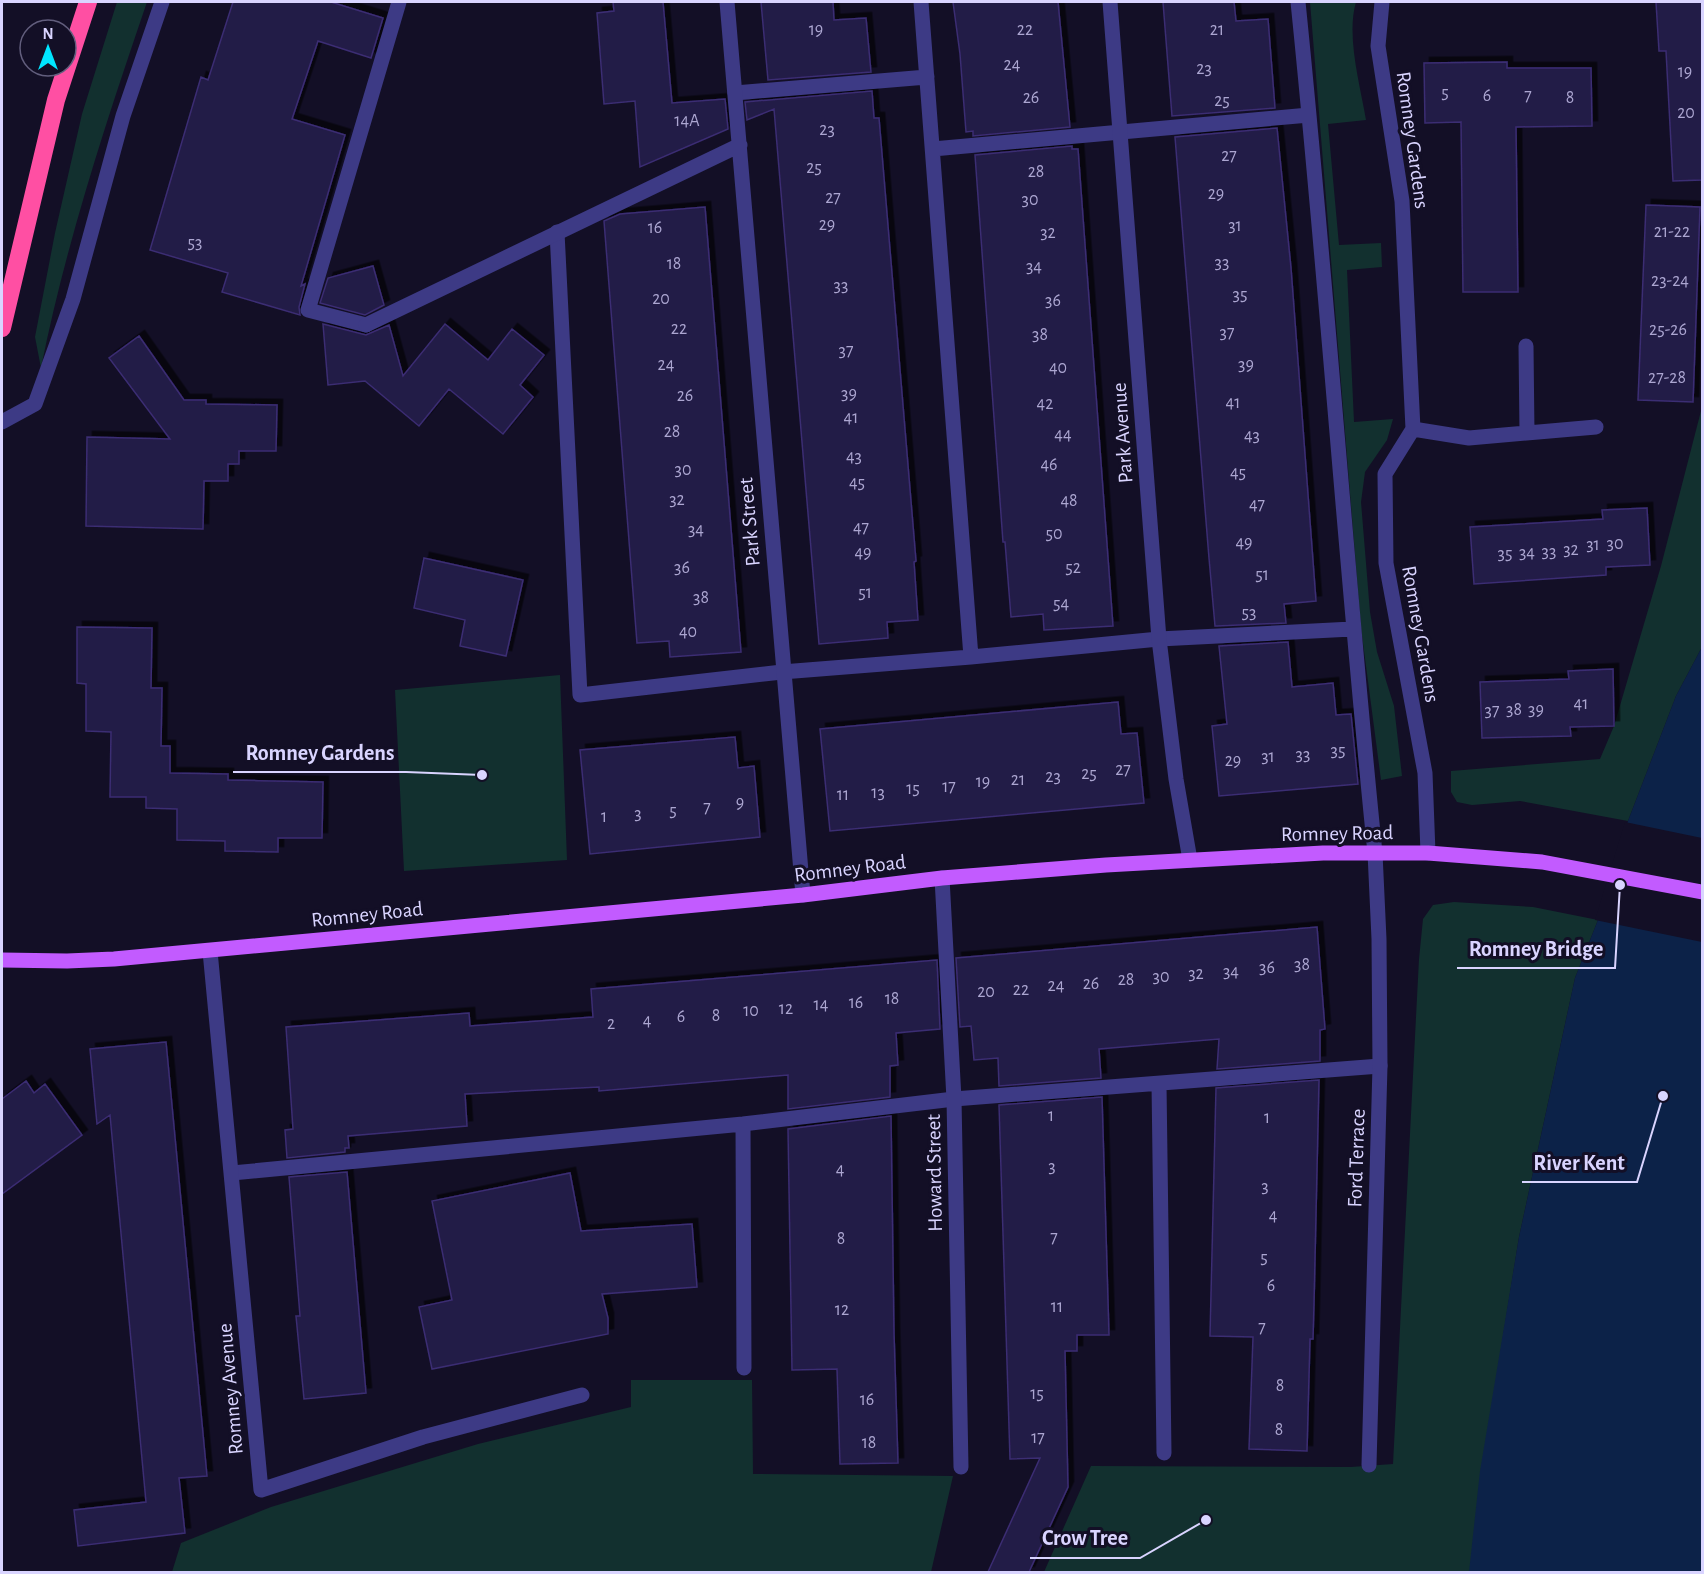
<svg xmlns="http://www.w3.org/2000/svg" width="1704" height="1574" font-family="'Alegreya Sans',sans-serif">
<defs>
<filter id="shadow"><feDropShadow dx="5.5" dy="-5.5" stdDeviation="0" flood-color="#0009"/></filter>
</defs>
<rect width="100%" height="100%" fill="#130f26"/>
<path fill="#12302f" d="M117 2H147C106 122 66 243 41 368L35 337 55 233 82 114Z
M1310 2H1356C1346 36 1360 84 1366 120L1328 124 1339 245 1381 243 1382 267 1347 270 1354 422 1393 419 1387 440 1365 472 1361 502 1370 612 1377 652 1394 706 1402 776 1381 780 1361 628Z
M1702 407V647L1676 696 1628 821 1520 801 1472 805 1457 802 1451 792V771L1600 759 1614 726 1661 566Z
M560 675 567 860 404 871 395 690Z
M1454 902 1533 907 1598 920 1575 978 1519 1237 1480 1479 1470 1572H1044L1091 1466 1351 1467 1393 1464 1419 959 1423 919 1433 905Z
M631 1380H752L753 1474 953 1476 931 1572H172L181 1543 271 1507 478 1444 631 1407Z"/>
<path fill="#0c2248" d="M1702 647V1572H1469L1480 1471 1519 1237 1575 978 1598 920 1628 821 1676 696Z"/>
<path fill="#130f26" d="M1625 822 1702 838V942L1595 920Z"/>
<path fill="#241b47" stroke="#3b2d73" stroke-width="1.5" filter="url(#shadow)" d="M233 2H331L383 18 371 58 318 41 292 119 345 135 301 286 305 284 299 307 300 315 222 292 228 273 150 250 201 77 208 80Z
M613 2H663L672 103 725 99 728 129 640 167 635 101 604 104 597 13 614 11Z
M761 2H833L834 20 866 18 871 72 768 80Z
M953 2H1058L1070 127 973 136V131L966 132 960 54Z
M1163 2H1234L1236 21 1268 19 1275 108 1172 116Z
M1656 2H1702V180L1673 181 1666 51H1659Z
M1507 62V68H1591L1592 126 1516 127 1518 292H1463L1461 122 1425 123 1424 63Z
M872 91 874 118H879L916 561 914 562 918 620 887 622 888 638 819 644 774 109 747 120 745 102Z
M1277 128 1291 268 1316 601 1284 604 1286 623 1217 626H1215L1209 558 1175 137Z
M1072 146V149H1078L1113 626 1044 630 1043 614 1011 617 1005 542H1003L999 487 975 155Z
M1646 205 1700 207 1693 402 1638 400Z
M705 207 741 652 670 657 669 641 637 643 604 221 620 214Z
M373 266 384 305 365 315 320 303 328 278Z
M323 324 366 335 389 325 403 376 445 324 488 360 512 329 544 355 520 385 533 397 503 434 449 389 419 426 365 381 328 385Z
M139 336 184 400H206V404L277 405 276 451H239V464H228V481H204L203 529 86 526 87 437 170 439 109 358Z
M1647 508 1650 565 1606 567V575L1474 584 1470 527 1603 519 1602 510Z
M424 558 523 580 506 656 460 646 465 620 414 608Z
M77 627 152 628 151 688H162L161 746H170V773L228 774V780L323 782 322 838H278V852L225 851V841L177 840V809L146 808V797H110L111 732 86 731V684L77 683Z
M1288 642 1292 687 1333 683 1336 715 1351 714 1358 784 1219 796 1212 726 1227 724 1219 646Z
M1613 669 1614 726 1570 727 1571 736 1482 738 1480 682 1569 679 1568 671Z
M1118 702 1121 734 1137 733 1144 803 830 831 820 729Z
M735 737 738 768 754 766 760 837 590 854 580 750Z
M1317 927 1325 1029 1320 1030V1061L1217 1069 1219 1039 1099 1049 1101 1078 999 1086 998 1058 974 1060 971 1026 960 1027 956 958Z
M937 960 940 1029 896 1033 898 1065 890 1066V1097L788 1109V1075L599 1091V1087L465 1094 467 1126 348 1136 349 1148H345V1152L287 1158 285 1130 293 1129 286 1027 469 1013 470 1026 593 1017 591 989Z
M166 1042 207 1476 179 1478 185 1533 78 1546 74 1510 146 1502 110 1115 97 1124 90 1049Z
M1319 1080 1314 1304 1313 1339H1310L1307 1451 1249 1449 1253 1337 1210 1336 1216 1088Z
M26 1081 34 1093 45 1084 82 1135 2 1194V1099Z
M1102 1097 1109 1335H1077V1351H1065L1068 1487 1029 1572H988L1040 1458 1010 1459 999 1105Z
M891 1116 894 1333 898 1463 840 1464 837 1369 792 1370 788 1129Z
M347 1172 366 1393 304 1399 296 1316H300L289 1177Z
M570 1173 581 1231 692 1224 697 1287 602 1294 608 1318V1334L432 1369 419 1307 452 1300 432 1201Z"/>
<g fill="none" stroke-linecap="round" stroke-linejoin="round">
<path stroke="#3d3a85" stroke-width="15" d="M921 2 971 657
M1298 2C1327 285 1346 569 1375 853
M735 93 927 77
M933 149 1309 115
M557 232 580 695 782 672 971 657 1159 639 1352 629
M366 325 308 310 399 2
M2 422 35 404 73 299 123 116 162 2
M1159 1084 1164 1453
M743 1124 744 1368
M232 1173 743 1124 954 1099 1380 1066"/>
<path stroke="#3d3a85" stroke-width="15" d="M727 2 803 895
M1110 2 1159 639 1176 779 1190 860
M1382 2 1378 46 1402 201 1413 429 1385 474 1386 563 1425 773 1428 853
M366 325 740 145
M1526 346 1527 433
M1413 429 1469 438 1596 427
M942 878 954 1099 961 1467
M210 951 261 1490 423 1437 582 1395
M1369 1465 1380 1066 1379 939 1375 853"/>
<path stroke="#c25bff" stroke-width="15" d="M2 960 67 961 114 959 803 895 942 878 1106 865 1323 853H1428L1542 862 1702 892"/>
<path stroke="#ff4fa3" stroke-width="18" d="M2 328 56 100 88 2"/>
</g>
<g text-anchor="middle" stroke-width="6" stroke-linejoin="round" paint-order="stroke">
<g font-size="18" fill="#aca6d1">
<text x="816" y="35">19</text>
<text x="1025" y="35">22</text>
<text x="1217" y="35">21</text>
<text x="1012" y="70">24</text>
<text x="1204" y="74">23</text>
<text x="1685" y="77">19</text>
<text x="1445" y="98">5</text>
<text x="1487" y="101">6</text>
<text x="1528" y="101">7</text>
<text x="1031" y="103">26</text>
<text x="1570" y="103">8</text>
<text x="1222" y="106">25</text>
<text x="1686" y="118">20</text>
<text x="687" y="126">14A</text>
<text x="827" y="135">23</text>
<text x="1229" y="161">27</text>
<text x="814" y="173">25</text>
<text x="1036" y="177">28</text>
<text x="1216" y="199">29</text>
<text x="833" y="203">27</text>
<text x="1030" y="205">30</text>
<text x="827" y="230">29</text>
<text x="1235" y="231">31</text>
<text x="655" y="233">16</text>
<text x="1672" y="237">21-22</text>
<text x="1048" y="238">32</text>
<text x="195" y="248">53</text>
<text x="1222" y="268">33</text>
<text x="674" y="269">18</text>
<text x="1034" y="272">34</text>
<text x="1670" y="286">23-24</text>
<text x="841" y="291">33</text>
<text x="1240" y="300">35</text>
<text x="661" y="304">20</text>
<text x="1053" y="306">36</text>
<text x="679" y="334">22</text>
<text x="1668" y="335">25-26</text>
<text x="1227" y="338">37</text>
<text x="1040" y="340">38</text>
<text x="846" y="356">37</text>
<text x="666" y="370">24</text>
<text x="1246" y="370">39</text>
<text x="1058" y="373">40</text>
<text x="1667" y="383">27-28</text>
<text x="849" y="399">39</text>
<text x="685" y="401">26</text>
<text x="1233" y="408">41</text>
<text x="1045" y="409">42</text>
<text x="851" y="423">41</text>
<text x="672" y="437">28</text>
<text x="1063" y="440">44</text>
<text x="1252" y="441">43</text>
<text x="854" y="462">43</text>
<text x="1049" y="470">46</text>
<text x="683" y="475">30</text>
<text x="1238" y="478">45</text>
<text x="857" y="488">45</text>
<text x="677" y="505">32</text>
<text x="1069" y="506">48</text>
<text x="1257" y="510">47</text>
<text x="861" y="533">47</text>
<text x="696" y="535">34</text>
<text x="1054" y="539">50</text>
<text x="1244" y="548">49</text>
<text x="1615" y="549">30</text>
<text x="1593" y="550">31</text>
<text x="1571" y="555">32</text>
<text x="1549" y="557">33</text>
<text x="863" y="558">49</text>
<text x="1527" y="558">34</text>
<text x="1505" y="559">35</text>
<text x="682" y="573">36</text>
<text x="1073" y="573">52</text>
<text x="1262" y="580">51</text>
<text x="865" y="598">51</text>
<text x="701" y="603">38</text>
<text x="1061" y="609">54</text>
<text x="1249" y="618">53</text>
<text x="688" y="637">40</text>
<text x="1581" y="709">41</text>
<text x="1514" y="715">38</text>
<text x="1536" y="715">39</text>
<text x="1492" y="716">37</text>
<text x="1338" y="756">35</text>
<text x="1303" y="760">33</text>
<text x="1268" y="762">31</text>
<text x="1233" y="766">29</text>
<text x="1123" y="775">27</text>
<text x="1089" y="779">25</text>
<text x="1053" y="782">23</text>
<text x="1018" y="785">21</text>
<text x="983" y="787">19</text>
<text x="949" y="792">17</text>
<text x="913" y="794">15</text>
<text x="878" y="798">13</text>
<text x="843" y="800">11</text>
<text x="740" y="808">9</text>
<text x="707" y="813">7</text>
<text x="673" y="816">5</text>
<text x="638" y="819">3</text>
<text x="604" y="822">1</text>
<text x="1302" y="970">38</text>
<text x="1267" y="973">36</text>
<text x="1231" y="977">34</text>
<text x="1196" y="979">32</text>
<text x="1161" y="982">30</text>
<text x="1126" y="985">28</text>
<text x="1091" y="989">26</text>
<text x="1056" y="991">24</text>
<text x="1021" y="995">22</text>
<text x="986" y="997">20</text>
<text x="892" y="1004">18</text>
<text x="856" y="1008">16</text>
<text x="821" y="1010">14</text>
<text x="786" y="1014">12</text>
<text x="751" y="1016">10</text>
<text x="716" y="1021">8</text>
<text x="681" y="1022">6</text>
<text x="647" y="1026">4</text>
<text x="611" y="1029">2</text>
<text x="1051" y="1121">1</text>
<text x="1267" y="1123">1</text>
<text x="1052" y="1172">3</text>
<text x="840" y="1175">4</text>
<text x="1265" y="1192">3</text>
<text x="1273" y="1221">4</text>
<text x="1054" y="1243">7</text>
<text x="841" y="1244">8</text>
<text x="1264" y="1263">5</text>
<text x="1271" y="1291">6</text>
<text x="1057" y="1312">11</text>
<text x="842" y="1315">12</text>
<text x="1262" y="1333">7</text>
<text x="1280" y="1391">8</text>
<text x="1037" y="1399">15</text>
<text x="867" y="1405">16</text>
<text x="1279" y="1435">8</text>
<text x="1038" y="1443">17</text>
<text x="869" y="1448">18</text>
</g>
<g font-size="21" fill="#d9d4ff" stroke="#130f26">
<text transform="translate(1413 140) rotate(82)" y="7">Romney Gardens</text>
<text transform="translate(1122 433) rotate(-94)" y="7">Park Avenue</text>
<text transform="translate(749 522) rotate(-95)" y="7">Park Street</text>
<text transform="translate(1421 634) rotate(80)" y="7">Romney Gardens</text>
<text transform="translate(1337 833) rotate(-1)" y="7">Romney Road</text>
<text transform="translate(850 868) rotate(-7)" y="7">Romney Road</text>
<text transform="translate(367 914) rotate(-6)" y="7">Romney Road</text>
<text transform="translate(1356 1158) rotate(-88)" y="7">Ford Terrace</text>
<text transform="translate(934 1173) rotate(-91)" y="7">Howard Street</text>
<text transform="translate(230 1389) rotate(-95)" y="7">Romney Avenue</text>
</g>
</g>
<path fill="none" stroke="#d9d4ff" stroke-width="2" d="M482 775L406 772H233M1620 885L1615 968H1457M1663 1096L1637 1182H1522M1206 1520L1140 1558H1030"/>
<g fill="#d9d4ff" stroke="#130f26" stroke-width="2">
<circle cx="482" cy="775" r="6"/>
<circle cx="1620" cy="885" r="6"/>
<circle cx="1663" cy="1096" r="6"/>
<circle cx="1206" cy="1520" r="6"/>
</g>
<g font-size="22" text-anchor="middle" font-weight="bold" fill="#d9d4ff" stroke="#130f26" stroke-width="6" stroke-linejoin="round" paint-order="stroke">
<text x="320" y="760">Romney Gardens</text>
<text x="1536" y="956">Romney Bridge</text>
<text x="1579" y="1170">River Kent</text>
<text x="1085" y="1545">Crow Tree</text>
</g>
<rect width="1704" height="1574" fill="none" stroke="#d9d4ff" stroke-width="6"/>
<g transform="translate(48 48)"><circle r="28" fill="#130f26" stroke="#625e7d" stroke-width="1.5"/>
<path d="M0-4.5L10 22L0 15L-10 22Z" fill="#00e5ff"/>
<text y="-9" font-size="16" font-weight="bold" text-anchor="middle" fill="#d9d4ff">N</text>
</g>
</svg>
